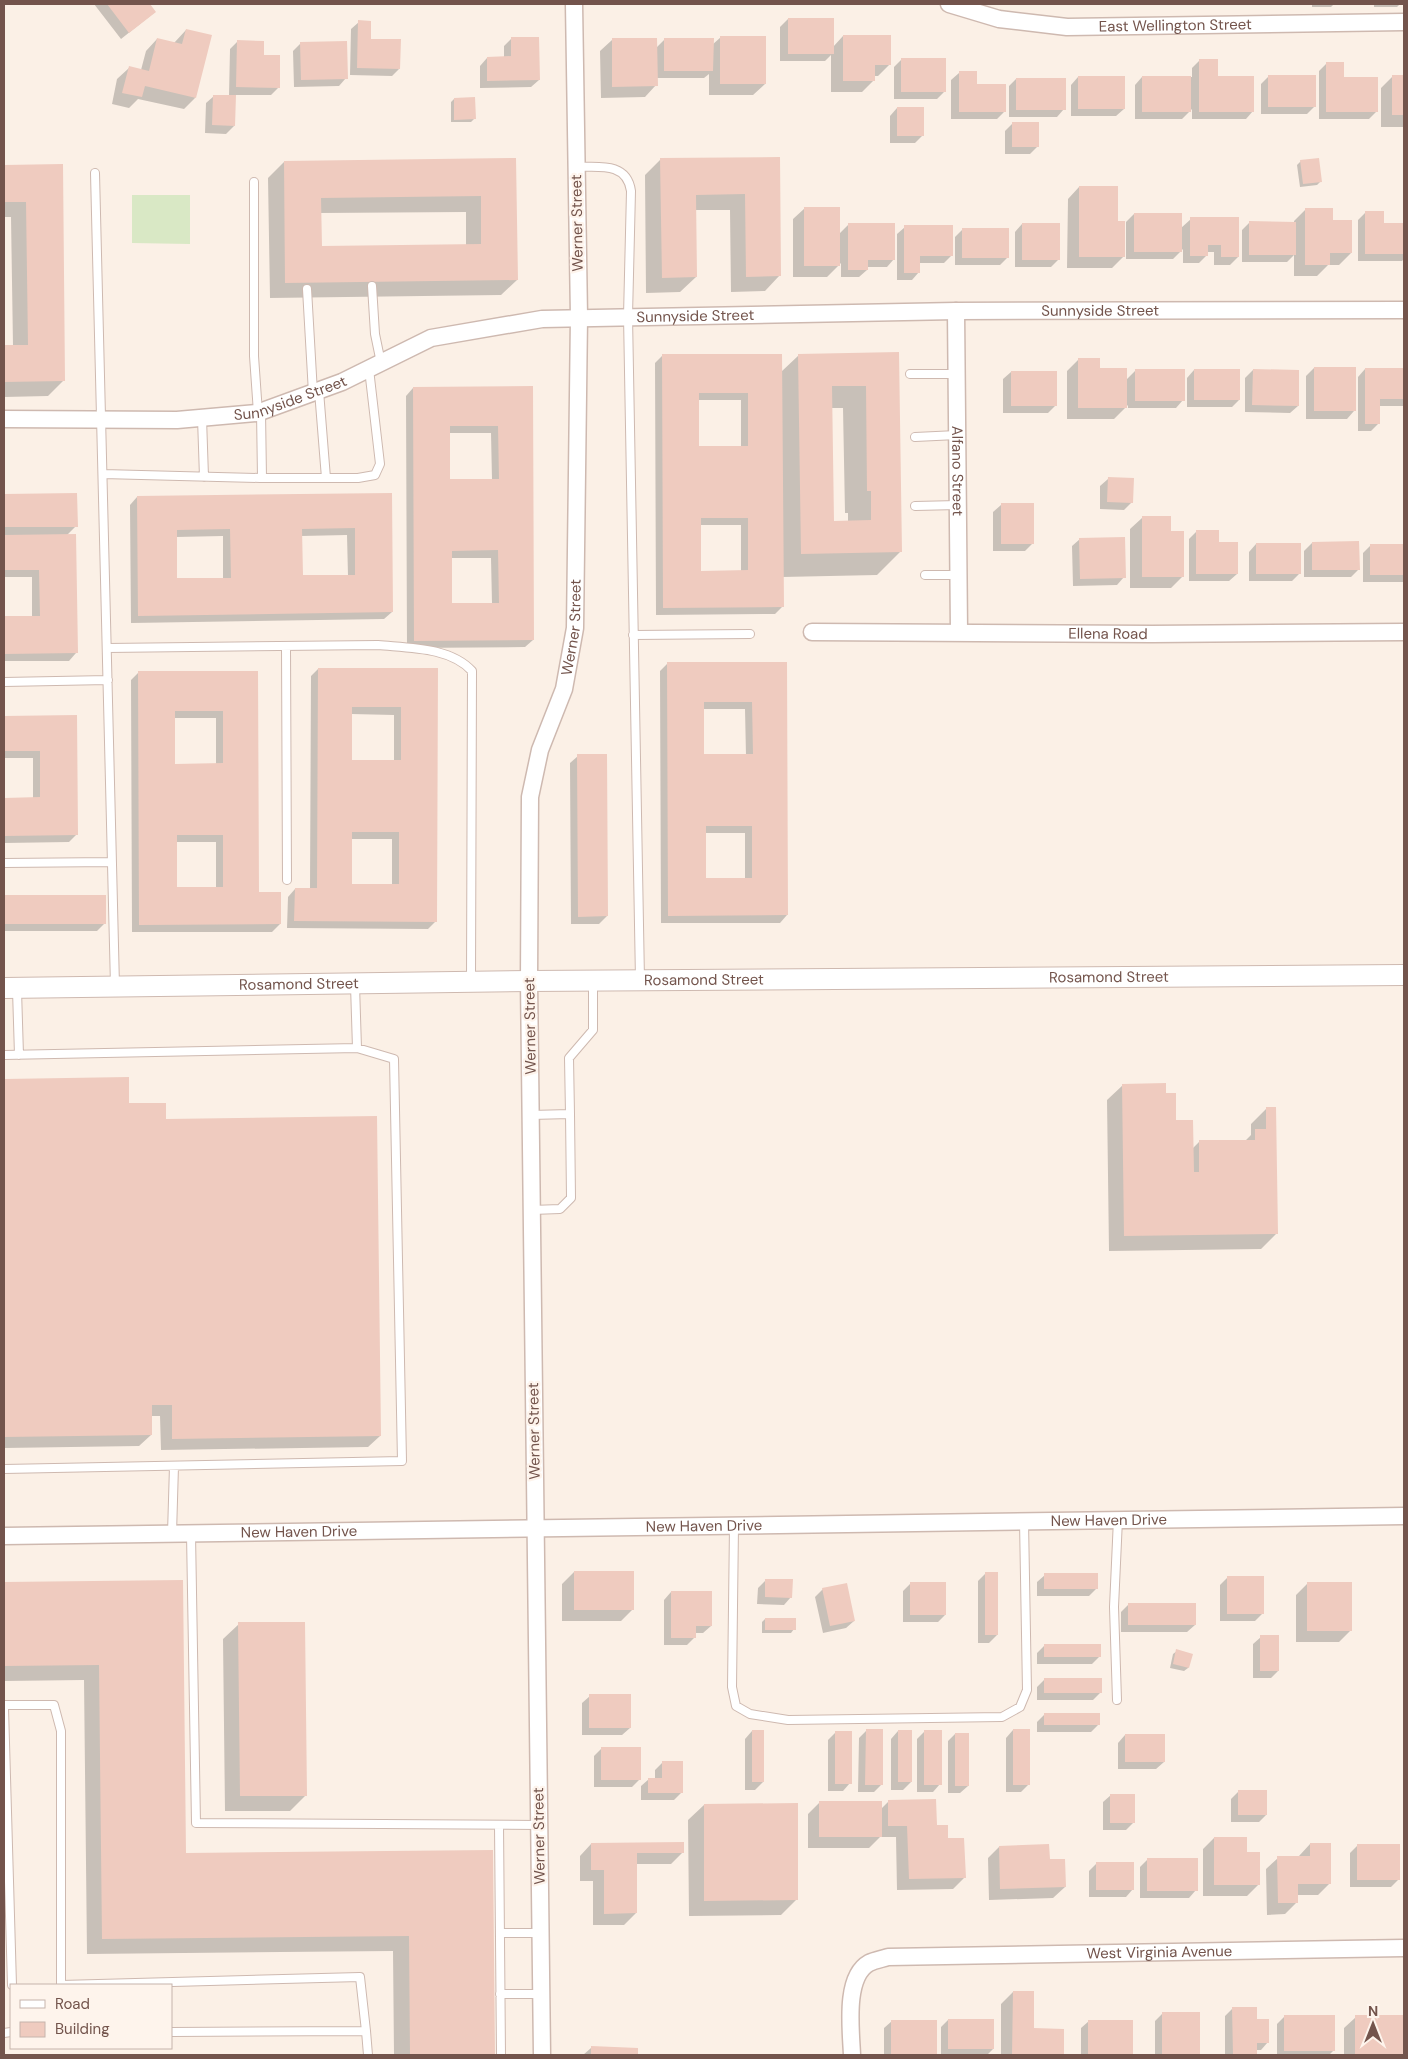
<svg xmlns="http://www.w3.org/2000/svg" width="1408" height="2059" font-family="'DM Sans',sans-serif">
<rect width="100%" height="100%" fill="#fbf0e6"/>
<path fill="#d9e8c5" d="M132 195H190V244L132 243Z"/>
<path fill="#0003" fill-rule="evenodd" d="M94 4H149L155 12 121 39Z
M1312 4H1334L1331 7H1312Z
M1374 4H1400L1397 7H1374Z
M788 19 833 47 843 36 890 64 878 76H874V80L862 92H831V55L825 61H780V27Z
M359 22 369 40 399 69 392 76 350 75 351 29Z
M186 30 195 98 184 109 138 99 129 108 112 104 117 79 129 68 141 70 146 51 157 39 174 43Z
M721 37 765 84 753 95H709V74L704 78H656V85L645 97 601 98 600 51 612 40 656 48 665 39 712 45Z
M511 39 539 80 531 87 480 88V66L487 58H504V46Z
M237 42 263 56 278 88 271 95H235L234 126 226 134 205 133 206 103 214 96H229L230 49Z
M301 43 346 78 339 86 294 87 293 51Z
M902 59 944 92 937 99H894V67Z
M1200 60 1253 111 1246 119H1192V109L1182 119H1135V85L1142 77H1192V68Z
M1326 64 1377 111 1369 119H1319V71Z
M959 73 1004 112 997 119H951V80Z
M1269 76 1315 106 1307 114H1261V84Z
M1393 76H1404V127H1381V88Z
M1078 77 1124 109 1116 116H1071V85Z
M1016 79 1064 109 1057 117H1009V86Z
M454 99 474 119 471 122H451V102Z
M897 108 923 135 915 143H890V116Z
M1013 123 1038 146 1030 154H1005V131Z
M778 158 780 275 765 291 731 292 730 210H695L696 277 680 292 646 293 645 175 660 160Z
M515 159 517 280 501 295 270 298 268 178 284 162ZM466 212V246L320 247V213Z
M1301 161 1320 182 1317 185 1300 187 1297 165Z
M62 165 64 380 48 396 4 397V346H13L11 217H4V166Z
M1079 187 1117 223 1124 256 1112 268H1067L1068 199Z
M805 208 839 234 849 224 894 259 887 267H867V270L859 277H841V263L827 277H793V219Z
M1306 209 1332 221 1351 253 1339 265H1328L1317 276H1294V255L1287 262H1242V230L1249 223H1294V221Z
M1365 213 1383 224H1404V259L1402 261H1358V220Z
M1134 214 1181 228 1191 219 1238 257 1230 265H1214V252H1207V255L1199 263H1183V249L1173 259H1126V222Z
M1022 224 1059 259 1051 267H1015V232Z
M905 227 952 255 944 263H919V272L912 280H897V234Z
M963 229 1007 258 1000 265H955V237Z
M898 353 900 552 877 575 782 577V607L775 614 656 615 655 363 663 355 781 372 799 355ZM698 400H741V447L698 448ZM831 408H843L845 513H848V522H833ZM700 525H741V571L700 572Z
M1078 360 1125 381 1135 371 1183 400 1176 408H1128V405L1114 419H1067V371Z
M1314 368 1354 411 1347 419H1306V376Z
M1365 369H1404V406H1379V423L1371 431H1358V377Z
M1194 370 1239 400 1232 407H1187V378Z
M1253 370 1298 406 1290 413 1245 412V378Z
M1011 372 1056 405 1048 413H1003V379Z
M413 388H532L533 640 525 647 407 648 406 396ZM448 433H491L492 480H449ZM451 558H491L492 604H451Z
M1108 479 1132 502 1124 510 1100 509V486Z
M76 494V526L67 535 76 653 69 661H4V618L32 617V577H4V495Z
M390 494 392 612 384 619 131 623 130 505 137 497ZM347 535 348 576 301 577V536ZM223 536V579L176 580V537Z
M1001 505 1033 543 1025 551H993V512Z
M1142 518 1170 532 1183 576 1171 588H1130V529Z
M1197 531 1217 543 1237 574 1229 581H1189V539Z
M1080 539 1124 577 1117 585 1073 586 1072 546Z
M1312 543 1358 570 1351 577H1304V551Z
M1256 544 1299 574 1292 581H1249V552Z
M1371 545H1404V582H1363V553Z
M786 663 787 915 780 923H661L660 671 667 664ZM703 709H745L746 756H703ZM705 833H745V880H705Z
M318 669 437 670 436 921 428 929 287 928 288 897 295 889 310 890 311 676ZM351 714 394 715V761H351ZM351 839H392V885H351Z
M257 672 258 893 280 924 272 932H132L131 680 138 673ZM173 718H216V765H173ZM175 842H216V889H176Z
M76 716 77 834 69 842 4 843V799H33V758H4V717Z
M578 756 607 916 599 924H571L570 763Z
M4 896H105V923L97 931H4Z
M128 1079V1105L165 1120 380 1436 368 1447 161 1450 160 1416H151V1435L139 1446 4 1448V1080Z
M1123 1085 1175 1121 1192 1149 1199 1142 1245 1141 1251 1135V1124L1266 1109 1276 1234 1261 1249 1109 1251 1107 1100Z
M574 1572 633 1609 621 1621H562V1584Z
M986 1573 997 1635 989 1643H978V1581Z
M1045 1575 1097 1588 1089 1596H1037V1582Z
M1228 1577 1263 1613 1255 1621H1220V1585Z
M766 1580 791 1597 784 1605 757 1604 758 1588Z
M182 1581 185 1854 492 1851 494 2055H394L393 1951 87 1954 84 1680 4 1681V1583Z
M910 1584 945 1615 938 1622H903V1591Z
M1307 1584 1351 1630 1339 1642H1296V1595Z
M823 1589 854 1621 846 1628 823 1633 815 1597Z
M671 1592 711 1626 703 1633H695V1637L687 1645H664V1600Z
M1129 1604 1195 1625 1187 1632H1121V1612Z
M765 1619 794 1629 791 1633H762V1622Z
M239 1624 306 1795 290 1811H225L223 1639Z
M1261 1637 1278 1671 1271 1678H1253V1644Z
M1044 1646 1100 1656 1092 1664H1037V1653Z
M1177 1651 1191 1655 1188 1668 1184 1671 1170 1668 1173 1654Z
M1044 1680 1101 1692 1093 1700H1037V1687Z
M590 1696 630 1728 622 1735H582V1703Z
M1045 1714 1098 1725 1091 1732H1037V1722Z
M1013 1730 1029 1784 1021 1792H1006V1738Z
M752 1731 763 1782 755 1790H745V1739Z
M866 1731 881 1785 874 1792H858L859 1738Z
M898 1731 911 1782 903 1790H891V1739Z
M925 1731 940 1784 933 1792H917V1739Z
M836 1732 850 1783 843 1791H828V1740Z
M955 1734 968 1786 960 1793H948V1741Z
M1125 1735 1164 1762 1156 1769H1118V1743Z
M602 1748 640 1779 632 1787H594V1756Z
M662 1763 682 1792 674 1800H641V1786L649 1779H655V1770Z
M1239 1791 1266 1815 1259 1822H1231V1799Z
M1111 1795 1134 1822 1126 1830H1103V1802Z
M820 1802 880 1810 888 1802 935 1827 947 1839 964 1878 953 1889 897 1890 896 1837H880L869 1848H808V1814Z
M704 1805 797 1899 781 1915 689 1916 688 1820Z
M1214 1838 1259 1884 1247 1896H1203V1849Z
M591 1844 683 1852 671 1864H636V1913L624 1925H593V1881H580V1856Z
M1310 1844 1330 1883 1318 1895H1296V1903L1285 1914 1267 1915 1266 1869 1278 1858 1299 1856Z
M1358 1845 1399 1879 1391 1887H1350V1853Z
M999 1847 1048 1861 1065 1887 1053 1898 989 1900 988 1858Z
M1148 1859 1196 1890 1189 1898H1140V1867Z
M1097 1863 1133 1889 1126 1897H1089V1871Z
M1013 1992 1032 2029 1063 2030V2055H1001V2004Z
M1232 2009 1256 2020 1268 2042 1261 2050H1256V2055H1225V2016Z
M1162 2014H1199V2055H1155V2021Z
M1285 2016 1334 2050 1329 2055H1277V2024Z
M1356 2017H1404V2055H1344V2028Z
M948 2020 993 2049 987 2055H941V2027Z
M892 2021H936V2055H884V2028Z
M1089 2021H1132L1131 2055H1081V2028Z
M591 2048 636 2049V2055H583Z"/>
<path fill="#efcbbf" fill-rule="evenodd" d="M107 4H150L156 12 129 33Z
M788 18H834V54H788Z
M358 20 371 21V39H401L400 69 357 68Z
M186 29 212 35 196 98 145 86 142 97 122 93 129 66 149 71 157 38 182 44Z
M843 35H891V65H875V81H843Z
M720 36H766V84H720Z
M511 37H539L540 80 487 81V57L511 56Z
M612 38H657L658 86 612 87Z
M664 38H714L713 71H664Z
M237 40 264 41V55H280V88L236 87Z
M347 41 348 79 301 80 300 42Z
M901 58H946V92H901Z
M1199 59H1218V76H1254V112H1199Z
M1326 62H1344V77H1378V112H1326Z
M959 71H977V84H1006V112H959Z
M1268 75H1316V107H1268Z
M1392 75H1404V115H1392Z
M1078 76H1125V109H1078Z
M1142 76H1191V112H1142Z
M1016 78H1066V110H1016Z
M213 95H236L235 126 212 125Z
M475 97 476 119 454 120V98Z
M897 107H924V136H897Z
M1012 122H1039V147H1012Z
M780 157 781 276 746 277 745 194 696 195 697 277 662 278 660 158Z
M516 158 518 280 285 283 284 161ZM481 196V244L322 246 321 198Z
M1319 158 1322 182 1303 184 1300 160Z
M63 164 65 381 4 382V345H28L26 202H4V165Z
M1079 186H1118V221H1125V257H1079Z
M804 207H840V266H804Z
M1305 208H1333V220H1352V253H1330V265H1305Z
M1365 211H1384V223H1404V254H1365Z
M1134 213H1182V252H1134Z
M1190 217H1239V257H1221V245H1208V256H1190Z
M1249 221 1296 222V255H1249Z
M848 223H895V260H868V270H848Z
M1022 223H1060V260H1022Z
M904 225H953V256H920V273H904Z
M962 228H1009V258H962Z
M899 352 902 552 801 554 798 354ZM832 386H866L867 491H871V520L834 521Z
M662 354H782L784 607 663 608ZM699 393H748V446H699ZM701 518H748V570L701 571Z
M1078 358H1100V368H1127V408H1078Z
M1314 367H1356V411H1314Z
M1365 368H1404V399H1380V424H1365Z
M1135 369H1185V401H1135Z
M1194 369H1240V400H1194Z
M1253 369 1299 370V406L1252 405Z
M1011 371H1057V406H1011Z
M533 386 534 640 414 641 413 387ZM450 426H498L499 479H450ZM498 550 499 603H452V551Z
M1108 477 1134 478 1133 503 1107 502Z
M77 493 78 527H4V494Z
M392 493 393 612 138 616 137 496ZM355 528V575H303L302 529ZM230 529 231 578H177V530Z
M1001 503H1034V544H1001Z
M1142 516H1171V531H1184V577H1142Z
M1196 530H1219V542H1238V574H1196Z
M76 534 78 653 4 654V616H40L39 570H4V535Z
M1125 537 1126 578 1080 579 1079 538Z
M1359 541 1360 570H1312V542Z
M1256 543H1301V574H1256Z
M1370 544H1404V575H1370Z
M667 662H787L788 915 668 916ZM704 702H752L753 754H704ZM706 826H752V878H706Z
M318 668H438L437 922 294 921 295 888H317ZM352 707H401V760H352ZM352 832H399V884H352Z
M138 671H258L259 892H281V924L139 925ZM175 711H223V763L175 764ZM177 835H223V887H177Z
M77 715 78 835 4 836V798L40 797V751H4V716Z
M577 754H607L608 916 578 917Z
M4 895H106V924H4Z
M129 1077V1103H166V1119L377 1116 381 1436 172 1439V1405H152V1435L4 1437V1079Z
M1166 1083V1093H1176V1120H1193L1194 1172H1199V1140H1255V1129H1266V1107H1276L1278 1234 1124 1236 1122 1084Z
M574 1571H634V1610H574Z
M985 1572H998V1635H985Z
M1044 1573H1098V1589H1044Z
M1227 1576H1264V1614H1227Z
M765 1579H793L792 1598 765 1597Z
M183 1580 186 1853 493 1850 495 2055H410L409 1936 102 1939 99 1665 4 1666V1582Z
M910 1582H946V1615H910Z
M1307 1582H1352V1631H1307Z
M847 1583 855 1621 830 1626 822 1588Z
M671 1591H712V1626H696V1638H671Z
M1128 1603H1196V1625H1128Z
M765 1618H796V1630H765Z
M238 1622H305L307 1796H240Z
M1260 1635H1279V1671H1260Z
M1044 1644H1101V1657H1044Z
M1176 1649 1193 1654 1189 1668 1173 1664Z
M1044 1678H1102V1693H1044Z
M589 1694H631V1728H589Z
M1044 1713H1100V1725H1044Z
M866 1729H883V1785H865Z
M1013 1729H1030V1785H1013Z
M752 1730H764V1782H752Z
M898 1730H912V1782H898Z
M924 1730H942V1785H924Z
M835 1731H852V1784H835Z
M955 1733H969V1786H955Z
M1125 1734H1165V1762H1125Z
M601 1747H641V1780H601Z
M662 1761H683V1793H648V1778H662Z
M1238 1790H1267V1815H1238Z
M1110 1794H1135V1823H1110Z
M936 1799 937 1825H948V1838H964L966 1878 909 1879 907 1826H888V1800Z
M819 1801H882V1837H819Z
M798 1803V1900L704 1901V1804Z
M1214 1837H1247V1852H1260V1885H1214Z
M684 1842V1853H637V1913L604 1914V1870H591V1843Z
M1310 1843H1331V1884H1298V1903H1278L1277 1856H1310Z
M1049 1844 1050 1859H1065L1066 1887 1000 1889 999 1846Z
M1357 1844H1400V1880H1357Z
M1147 1858H1198V1891H1147Z
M1096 1862H1134V1890H1096Z
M1013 1991H1034V2028L1064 2029V2055H1012Z
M1232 2007H1257V2019H1269V2043H1257V2055H1233Z
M1162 2012H1200V2055H1162Z
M1284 2015H1335V2051H1284Z
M1355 2015H1404V2055H1355Z
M948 2019H994V2049H948Z
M891 2020H937V2055H891Z
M1088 2020H1133V2055H1088Z
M591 2046 638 2048V2055H591Z"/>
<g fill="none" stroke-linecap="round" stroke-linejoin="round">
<g stroke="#ceb9b0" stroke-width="10">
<path id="service" d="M576 167C599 167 627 162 631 191L628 316 640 980
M95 173 115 986
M254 182V356L258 413
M372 286 375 334 381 363
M307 289 313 393
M910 374H957
M319 391 326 478
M261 412 262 478
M202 418 204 477
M915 437 957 435
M103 474 260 478H358L375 475 380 464 369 369
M915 506 958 505
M925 575H959
M633 635 750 634
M286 646 287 880
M107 648 378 645C409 648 450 647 472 671L471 981
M4 682 108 680
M4 863 112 862
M355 985 357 1048
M17 990 19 1055
M4 1055 357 1048 394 1059 402 1461 4 1469
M570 1114 569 1058 593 1030V982
M531 1115 570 1114 571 1198 560 1209 532 1210
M734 1526 732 1687 736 1706 750 1714 788 1720 1002 1717 1020 1707 1027 1690 1024 1521
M172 1534 174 1466
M191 1534 196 1823 539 1825
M1117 1700 1114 1607 1118 1519
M4 1705H54L61 1731V1985L360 1977 366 2031
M4 1708 12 1985
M499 1825 501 2055
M500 1933H540
M500 1994H541
M171 2032 366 2031 368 2055
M4 2033 11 2032"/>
</g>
<g stroke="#ceb9b0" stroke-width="19">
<g id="minor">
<path id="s1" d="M949 4 999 19 1067 27 1404 22"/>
<path id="s2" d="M956 311 959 632"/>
<path id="s3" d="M4 419 177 420 257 413 342 382 431 338 542 319 956 311 1404 310"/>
<path id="s4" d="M812 632 1152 634 1404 632"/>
<path id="s5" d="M4 1536 1404 1516"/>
<path id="s6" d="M542 2055 529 981 530 797 540 750 564 689 575 628 579 317 574 4"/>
<path id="s7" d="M852 2055C851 2030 844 1977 869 1963 875 1960 882 1959 888 1957L1404 1948"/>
</g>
</g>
<g stroke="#ceb9b0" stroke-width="22">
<g id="tertiary">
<path id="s8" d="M4 988 529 981 1404 975"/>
</g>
</g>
<use href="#service" stroke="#fff" stroke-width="8"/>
<use href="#minor" stroke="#fff" stroke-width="16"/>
<use href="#tertiary" stroke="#fff" stroke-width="20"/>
</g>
<g text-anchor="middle" stroke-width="4.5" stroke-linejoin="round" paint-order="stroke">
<g font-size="15" fill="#73544c" stroke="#fef4ec">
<text dy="5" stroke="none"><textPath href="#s1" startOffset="229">East Wellington Street</textPath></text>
<text transform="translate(577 223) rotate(-91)" y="5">Werner Street</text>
<text dy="5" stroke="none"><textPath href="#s3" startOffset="1114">Sunnyside Street</textPath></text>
<text dy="5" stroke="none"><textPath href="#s3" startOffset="709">Sunnyside Street</textPath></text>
<text dy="5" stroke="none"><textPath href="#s3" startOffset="289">Sunnyside Street</textPath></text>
<text dy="5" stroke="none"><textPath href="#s2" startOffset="160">Alfano Street</textPath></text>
<text dy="5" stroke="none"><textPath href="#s6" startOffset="1434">Werner Street</textPath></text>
<text dy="5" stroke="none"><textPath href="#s4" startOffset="296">Ellena Road</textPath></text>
<text dy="5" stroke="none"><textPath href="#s8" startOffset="1105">Rosamond Street</textPath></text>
<text dy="5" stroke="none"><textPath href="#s8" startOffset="700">Rosamond Street</textPath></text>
<text dy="5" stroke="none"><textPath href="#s8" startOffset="295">Rosamond Street</textPath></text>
<text transform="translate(530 1026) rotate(-91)" y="5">Werner Street</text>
<text transform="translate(534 1431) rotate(-91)" y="5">Werner Street</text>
<text dy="5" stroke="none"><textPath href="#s5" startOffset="1105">New Haven Drive</textPath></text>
<text dy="5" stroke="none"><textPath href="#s5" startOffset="700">New Haven Drive</textPath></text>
<text dy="5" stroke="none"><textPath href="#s5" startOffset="295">New Haven Drive</textPath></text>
<text transform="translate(539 1836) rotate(-91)" y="5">Werner Street</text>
<text dy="5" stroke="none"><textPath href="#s7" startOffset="389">West Virginia Avenue</textPath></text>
</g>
</g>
<rect width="1408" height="2059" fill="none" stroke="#73544c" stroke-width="10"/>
<rect x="10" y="1984" width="162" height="65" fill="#fef4ec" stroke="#c6b4ac"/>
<rect x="20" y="2000" width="25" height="8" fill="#ffffff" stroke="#c6b4ac"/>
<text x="55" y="2009" font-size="15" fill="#73544c">Road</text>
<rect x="20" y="2022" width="25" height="15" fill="#efcbbf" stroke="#c6b4ac"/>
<text x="55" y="2034" font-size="15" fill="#73544c">Building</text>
<g transform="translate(1373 2024)" stroke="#fef4ec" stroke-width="4" paint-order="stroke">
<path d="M0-4L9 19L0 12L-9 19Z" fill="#73544c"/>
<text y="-8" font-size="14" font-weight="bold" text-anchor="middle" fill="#73544c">N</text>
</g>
</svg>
